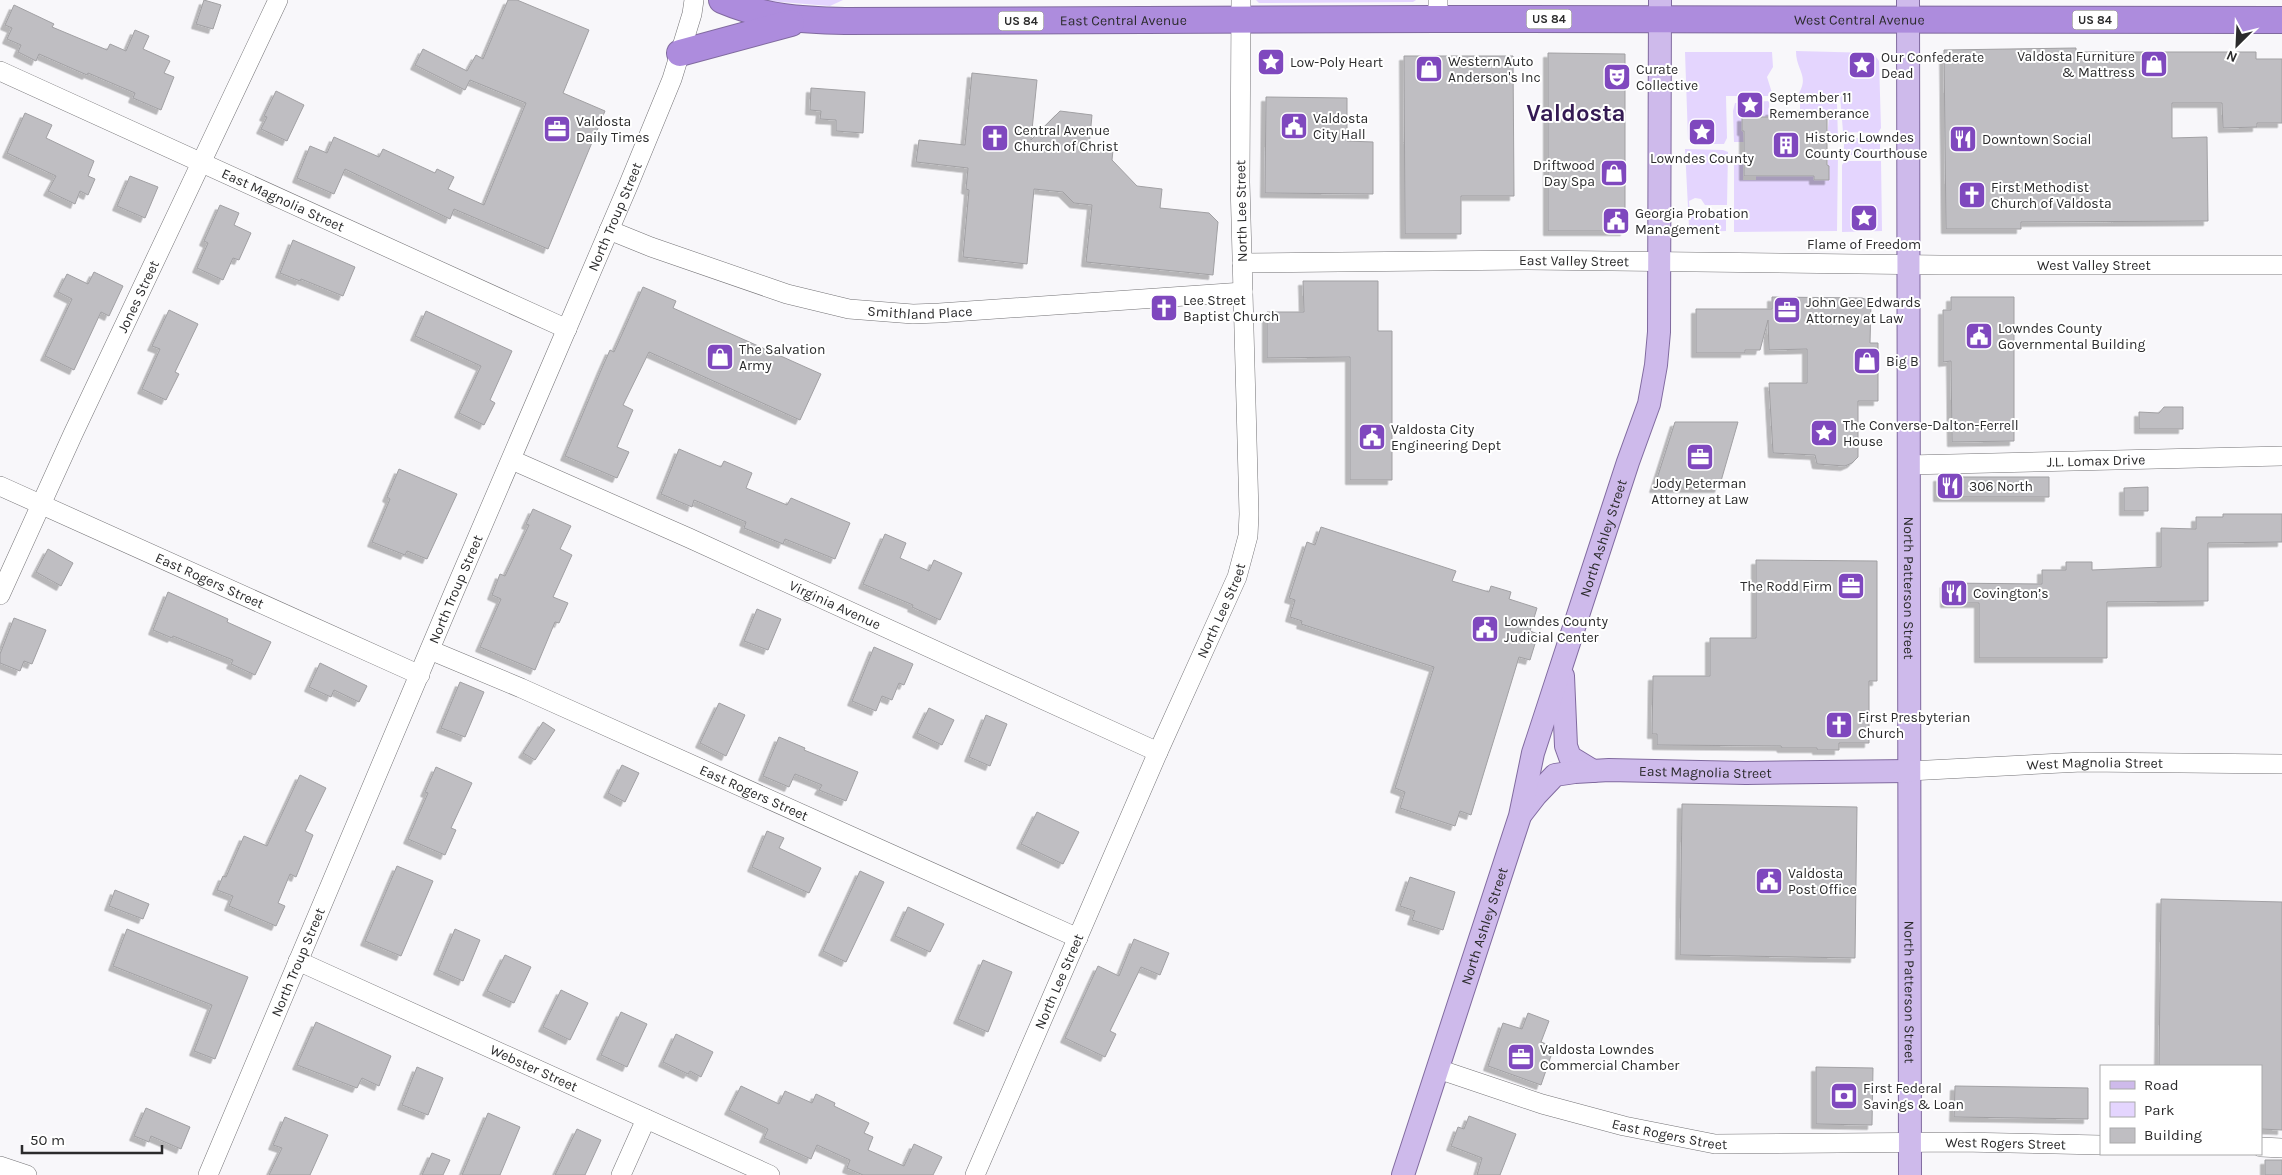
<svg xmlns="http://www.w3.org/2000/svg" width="2282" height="1175" font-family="Karla,sans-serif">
<defs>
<filter id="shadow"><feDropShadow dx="-4.5" dy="4.5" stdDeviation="0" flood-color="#0004"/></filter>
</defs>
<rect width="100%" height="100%" fill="#f8f7fa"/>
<path fill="#e4d5fe" d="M755 0H843L830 6Z
M1256 0H1416L1413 2 1268 3H1259Z
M1796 51 1873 53 1879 61 1881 128 1878 133 1843 132 1840 95H1798C1810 75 1796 71 1796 51Z
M1685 52H1772L1773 67 1767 77 1773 96H1726L1727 138 1724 144H1696L1688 139Z
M1800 100 1834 101 1837 104 1838 140H1827L1829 116 1800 118Z
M1769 101V118L1742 117 1744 142H1734L1733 111 1735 103Z
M1850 138H1873L1880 142V150L1874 155H1848L1844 150V144Z
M1685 149 1723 150 1728 152 1727 205H1705L1701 199 1695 198 1689 201 1690 213 1695 217 1701 216 1704 213H1726V231L1697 232 1689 227Z
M1827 154H1838L1837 231 1734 232V155L1744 156 1743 180H1756V176H1814L1815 180H1829Z
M1845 161H1881L1882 231 1842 232V165Z"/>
<path fill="#bfbec2" stroke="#a1a0a3" filter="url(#shadow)" d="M204 0 221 5 213 29 196 24Z
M508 0H517L589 30 563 93 605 111 548 249 454 209 450 219 345 169 334 194 297 178 310 146 327 153 334 137 379 157 383 149 435 173 437 169 454 177 448 189 484 205 526 103 470 80 465 90 415 65 423 49 467 71 476 55 483 59Z
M14 5 54 24 52 27 107 50 110 44 126 51 135 30 149 36 143 49 170 61 164 73 174 77 161 110 133 98 135 93 88 73 87 75 39 54 36 61 18 52 21 45 7 39 12 28 5 25Z
M2076 48V52H2256V59H2282V123H2257V127L2223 128 2222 103H2172V138L2207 137 2208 221 2021 222V229H1946L1944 50Z
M1548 53 1625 54V231H1548Z
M1404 56H1513L1514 196H1461V234H1405Z
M972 73 1037 80 1031 140 1060 111 1092 115 1089 147 1113 150 1112 160 1137 186 1162 189 1160 208 1209 213 1218 222 1213 275 1086 262 1092 205 1074 203 1063 192 1034 189 1027 264 963 257 969 190 966 189 968 168 916 162 919 140 965 145Z
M811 88 865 92 863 133 836 131V120L820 119 821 111 810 110Z
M276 91 304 105 287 141 261 129 267 117 264 116Z
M1266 97 1347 98V141L1373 142V194L1265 193Z
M1770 111H1800V116H1827V165L1829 166V180H1814V176H1744V131H1742V117H1770Z
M25 113 52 125 46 138 94 161 88 176 95 179 88 195 80 191 75 204 48 191 56 176 7 153Z
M130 176 158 187 145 218 117 206Z
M220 205 239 213 234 225 251 233 239 260 233 258 223 280 197 268 208 243 204 241Z
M293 240 355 267 343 296 301 279 300 281 280 273Z
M94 272 123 286 109 316 101 312 74 370 45 356 72 299 58 292 67 274 88 284Z
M1303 281H1378V331H1392V480H1350V357L1267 358V312H1304Z
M643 287 676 301 673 308 821 374 800 420 649 352 623 405 633 410 617 447 629 452 617 478 565 456 602 368 610 350 614 352Z
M1772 297 1862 298 1868 300 1871 304 1870 343H1878V401H1858V457L1852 463 1845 466 1817 464 1815 455 1773 453 1769 383H1807V349L1769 350 1768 320 1760 350H1745V353H1696V309H1772Z
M1951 297H2014V441L1952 442 1951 361 1943 362V310H1951Z
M169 310 198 324 175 372 179 374 166 400 142 389 160 349 152 346Z
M426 311 512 351 490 400 495 403 484 425 459 413 481 366 415 336Z
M2164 407H2183V429H2139V412L2159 413Z
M1675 422H1738L1719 488H1654Z
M679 449 721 467 724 461 752 473 746 488 787 505 791 498 850 523 835 559 785 539 783 544 744 528 746 522 694 500 692 507 661 494Z
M399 469 457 494 427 559 407 551 405 555 372 542 390 499 387 497Z
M1938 477H2049V497H1938Z
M2148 487V511H2124V488Z
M533 509 571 526 560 549 572 555 553 597 568 603 559 623 555 622 535 670 480 647 501 599 492 595 500 574 505 576 529 525 526 524Z
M2223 514H2282V542L2208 543V601L2107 602V658H1979V603H1945V583L2042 584V570H2066V562H2092V570L2161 567V528L2196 529V517H2223Z
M1321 527 1456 571 1452 581 1489 592 1491 586 1511 592 1509 599 1537 608 1530 631 1538 634 1530 660 1519 657 1471 815 1460 811 1455 826 1400 808 1405 792 1395 788 1434 667 1301 624 1302 621 1290 617 1295 600 1289 598 1307 542 1315 545Z
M885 534 906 543 900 558 929 571 934 560 962 573 940 620 912 607 913 605 863 584Z
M48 549 73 563 61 586 36 572Z
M1756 560 1877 561V681H1869V743H1839V750H1817V748H1782L1781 746 1657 745V734H1652L1653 676H1710V638H1756Z
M168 592 228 619 227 622 271 642 255 675 231 664 233 660 173 636 172 638 153 630Z
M757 609 781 619 768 650 744 641Z
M14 618 46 630 32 664 24 661 20 671 0 663V654Z
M874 647 913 664 904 685 899 683 892 700 882 696 876 711 852 701Z
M320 663 367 686 359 702 334 690 331 697 309 687Z
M460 682 484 692 465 737 441 728Z
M719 703 745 715 726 756 700 743Z
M929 708 954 720 942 745 917 733Z
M986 715 1007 724 990 766 969 757Z
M543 722 555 730 535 760 523 753Z
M779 737 805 748 804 750 858 772 846 801 819 790 822 785 795 774 789 787 763 776Z
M622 765 639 773 625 802 608 793Z
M436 767 472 783 451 828 456 830 445 855 408 839 428 793 425 792Z
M300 775 326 788 305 831 313 835 296 877 290 874 278 903 285 906 276 926 229 906 233 896 217 890 223 876 226 877 244 836 267 846Z
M1682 804 1857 807 1855 958 1680 955Z
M1037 812 1079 832 1063 864 1021 844Z
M767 831 784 838 779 848 821 868 809 893 752 867Z
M397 866 433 881 401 956 365 941Z
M860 871 884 882 846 962 823 951Z
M1410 877 1455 892 1443 930 1412 920 1415 911 1400 906Z
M115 890 149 904 143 919 109 906Z
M2161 899 2282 902V1130L2261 1129V1066H2159Z
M908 907 944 924 930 952 895 936Z
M127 929 248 977 215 1059 194 1051 212 1005 113 966Z
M455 929 480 940 463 981 438 970Z
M1134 939 1169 953 1160 975 1141 967 1110 1031 1116 1034 1105 1057 1065 1038 1098 966 1119 976Z
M505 955 531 967 514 1003 487 991Z
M983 960 1012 972 988 1032 958 1019Z
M561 990 588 1003 570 1040 543 1027Z
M621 1012 647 1024 627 1067 601 1055Z
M1528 1013 1549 1021 1541 1042 1554 1047 1541 1085 1488 1066 1503 1023 1522 1029Z
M316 1022 391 1056 379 1086 362 1078 357 1088 297 1065Z
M676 1034 713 1052 701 1077 690 1071 688 1074 663 1062Z
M417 1067 443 1078 428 1115 402 1105Z
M1816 1067 1873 1068 1872 1125 1816 1124Z
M741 1086 779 1104 785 1091 812 1103 816 1094 835 1103 834 1106 869 1123 864 1133 873 1137 868 1150 904 1166 914 1144 942 1157 933 1175H863L847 1168 850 1160 817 1145 811 1159 764 1138 768 1129 729 1110Z
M1955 1086 2088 1088V1119L1954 1117Z
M146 1108 190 1127 181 1149 151 1136 149 1142 134 1136Z
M488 1113 520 1127 500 1175H462Z
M1469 1116 1516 1134 1500 1175H1477L1482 1158 1451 1146 1458 1127 1464 1129Z
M285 1117 328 1135 310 1175H269L282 1148 273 1145Z
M577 1129 601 1140 585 1175H555Z
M432 1153 450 1160 443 1175H422Z
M2265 1160H2282V1175H2265Z"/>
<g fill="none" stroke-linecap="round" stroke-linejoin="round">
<g stroke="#747376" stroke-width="20">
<g id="minor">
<path d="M1438 0V19"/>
<path id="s1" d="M0 71 567 329"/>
<path id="s2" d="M609 230 651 247 787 294 849 309 913 314 939 313 1243 292"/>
<path id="s3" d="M1242 263 1529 260 1940 265H2282"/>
<path id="s4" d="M512 460 689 538 1158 752"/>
<path id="s5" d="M1908 465 2282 456"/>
<path id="s6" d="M0 486 420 675"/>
<path id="s7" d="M0 595 73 434 278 0"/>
<path id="s8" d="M430 650 521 688 1078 938"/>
<path id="s9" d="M1909 771 2082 762 2282 764"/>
<path id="s10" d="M298 961 770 1175"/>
<path id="s11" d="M1438 1069 1542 1104 1624 1126 1715 1144 1961 1142 2101 1145"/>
<path d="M2261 1147 2282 1148"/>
<path d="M0 1166 27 1175"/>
<path id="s12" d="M208 1175 454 592 628 186 672 79 692 14 694 0"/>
<path d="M621 1175 646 1119"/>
<path id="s13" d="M975 1175 1158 752 1237 577 1248 536 1249 514 1240 182 1241 0"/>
</g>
</g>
<g stroke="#806a9f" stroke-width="24">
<g id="major">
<path id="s14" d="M1908 0 1910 1175"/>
<path d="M1563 676 1566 746 1570 757 1593 771"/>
<path id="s15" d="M1522 813 1536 795 1555 775 1575 772 1609 770 1746 773 1909 771"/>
<path id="s16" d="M1403 1175 1520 816 1533 753 1628 462 1649 404 1656 365 1659 332 1660 0"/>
</g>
</g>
<g stroke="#806a9f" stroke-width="28">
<g id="highway">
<path id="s17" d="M722 0C765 18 799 20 845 21L1438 19 2282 20"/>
<path d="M680 53 791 23"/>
</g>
</g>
<use href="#minor" stroke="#fff" stroke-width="19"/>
<use href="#major" stroke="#cebaeb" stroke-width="22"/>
<use href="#highway" stroke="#ad8cdd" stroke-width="26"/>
</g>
<defs>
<g id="sight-square" transform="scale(1.4375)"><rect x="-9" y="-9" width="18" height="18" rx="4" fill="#7f48be" stroke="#fff"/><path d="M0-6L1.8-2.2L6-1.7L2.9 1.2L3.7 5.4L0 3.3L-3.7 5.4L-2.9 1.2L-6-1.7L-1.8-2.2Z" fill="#fff"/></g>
<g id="shop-square" transform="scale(1.4375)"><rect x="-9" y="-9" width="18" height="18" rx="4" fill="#7f48be" stroke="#fff"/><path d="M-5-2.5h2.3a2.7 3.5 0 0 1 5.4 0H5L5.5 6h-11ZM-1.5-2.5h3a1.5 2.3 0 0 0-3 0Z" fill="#fff"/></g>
<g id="theatre-square" transform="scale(1.4375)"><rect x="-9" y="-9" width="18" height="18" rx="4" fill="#7f48be" stroke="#fff"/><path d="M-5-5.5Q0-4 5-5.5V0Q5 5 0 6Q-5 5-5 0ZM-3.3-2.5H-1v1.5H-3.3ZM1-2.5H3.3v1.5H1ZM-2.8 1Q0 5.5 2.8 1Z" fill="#fff"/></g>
<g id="civic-square" transform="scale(1.4375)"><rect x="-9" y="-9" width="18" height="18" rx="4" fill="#7f48be" stroke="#fff"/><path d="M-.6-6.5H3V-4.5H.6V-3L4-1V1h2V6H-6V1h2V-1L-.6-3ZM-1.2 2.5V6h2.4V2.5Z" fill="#fff"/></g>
<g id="office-square" transform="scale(1.4375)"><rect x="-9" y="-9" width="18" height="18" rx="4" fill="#7f48be" stroke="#fff"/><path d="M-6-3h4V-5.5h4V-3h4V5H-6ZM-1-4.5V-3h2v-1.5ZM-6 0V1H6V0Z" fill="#fff"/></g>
<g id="church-square" transform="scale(1.4375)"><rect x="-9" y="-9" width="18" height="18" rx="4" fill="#7f48be" stroke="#fff"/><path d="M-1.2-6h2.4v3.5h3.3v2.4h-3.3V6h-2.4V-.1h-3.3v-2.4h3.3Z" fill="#fff"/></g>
<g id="restaurant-square" transform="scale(1.4375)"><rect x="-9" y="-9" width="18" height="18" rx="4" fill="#7f48be" stroke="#fff"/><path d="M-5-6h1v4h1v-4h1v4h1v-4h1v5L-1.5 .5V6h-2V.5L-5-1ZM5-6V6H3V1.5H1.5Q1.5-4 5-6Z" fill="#fff"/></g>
<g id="building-square" transform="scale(1.4375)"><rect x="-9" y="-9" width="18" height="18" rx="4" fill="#7f48be" stroke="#fff"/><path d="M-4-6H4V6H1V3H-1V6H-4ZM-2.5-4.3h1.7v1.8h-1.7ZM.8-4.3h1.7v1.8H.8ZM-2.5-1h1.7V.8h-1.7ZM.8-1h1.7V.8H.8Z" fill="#fff"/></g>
<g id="bank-square" transform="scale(1.4375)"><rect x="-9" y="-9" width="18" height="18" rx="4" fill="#7f48be" stroke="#fff"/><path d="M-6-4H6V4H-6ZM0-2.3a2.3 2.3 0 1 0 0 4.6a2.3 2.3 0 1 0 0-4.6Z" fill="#fff"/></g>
</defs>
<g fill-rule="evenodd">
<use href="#sight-square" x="1271" y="62"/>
<use href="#shop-square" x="2154" y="64"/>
<use href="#sight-square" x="1862" y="65"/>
<use href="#shop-square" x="1429" y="69"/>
<use href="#theatre-square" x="1617" y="77"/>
<use href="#sight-square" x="1750" y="105"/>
<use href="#civic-square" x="1294" y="126"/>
<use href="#office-square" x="557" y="129"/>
<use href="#sight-square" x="1702" y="132"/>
<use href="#church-square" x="995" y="138"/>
<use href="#restaurant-square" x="1963" y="139"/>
<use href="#building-square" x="1786" y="145"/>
<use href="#shop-square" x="1614" y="173"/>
<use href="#church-square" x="1972" y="195"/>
<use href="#sight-square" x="1864" y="218"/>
<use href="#civic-square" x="1616" y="221"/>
<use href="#church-square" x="1164" y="308"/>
<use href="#office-square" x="1787" y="310"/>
<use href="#civic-square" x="1979" y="336"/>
<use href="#shop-square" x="720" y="357"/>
<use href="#shop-square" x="1867" y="361"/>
<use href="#sight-square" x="1824" y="433"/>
<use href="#civic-square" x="1372" y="437"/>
<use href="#office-square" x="1700" y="457"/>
<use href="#restaurant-square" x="1950" y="486"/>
<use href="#office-square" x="1851" y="586"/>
<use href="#restaurant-square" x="1954" y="593"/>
<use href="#civic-square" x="1485" y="629"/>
<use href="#church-square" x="1839" y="725"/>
<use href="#civic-square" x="1769" y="881"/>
<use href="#office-square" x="1521" y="1057"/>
<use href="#bank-square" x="1844" y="1096"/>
</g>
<g text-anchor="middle" stroke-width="4" stroke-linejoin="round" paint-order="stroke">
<g fill="#fff" stroke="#6b6b6b" stroke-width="1">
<rect x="1526.5" y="9.5" width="45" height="19" rx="4"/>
<rect x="2072.5" y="10.5" width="45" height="19" rx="4"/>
<rect x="998.5" y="11.5" width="45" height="19" rx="4"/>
</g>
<g font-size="12" font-weight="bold" fill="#2b2b2c">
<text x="1549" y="23">US 84</text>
<text x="2095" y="24">US 84</text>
<text x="1021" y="25">US 84</text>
</g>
<g font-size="14" fill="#2b2b2c" stroke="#fff">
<text dy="5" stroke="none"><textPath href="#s17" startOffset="1140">West Central Avenue</textPath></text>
<text dy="5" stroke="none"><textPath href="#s17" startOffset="404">East Central Avenue</textPath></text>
<text dy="5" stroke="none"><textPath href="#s1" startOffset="311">East Magnolia Street</textPath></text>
<text transform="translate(1241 211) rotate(-91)" y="5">North Lee Street</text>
<text dy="5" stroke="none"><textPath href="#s12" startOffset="1041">North Troup Street</textPath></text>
<text dy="5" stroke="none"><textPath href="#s3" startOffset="332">East Valley Street</textPath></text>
<text dy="5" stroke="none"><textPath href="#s3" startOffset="852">West Valley Street</textPath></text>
<text dy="5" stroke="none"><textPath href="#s7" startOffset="329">Jones Street</textPath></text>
<text dy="5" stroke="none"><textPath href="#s2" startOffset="324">Smithland Place</textPath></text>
<text dy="5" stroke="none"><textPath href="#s5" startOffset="188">J.L. Lomax Drive</textPath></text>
<text dy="5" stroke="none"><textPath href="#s16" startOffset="668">North Ashley Street</textPath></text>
<text dy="5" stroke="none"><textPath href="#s6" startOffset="230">East Rogers Street</textPath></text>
<text dy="5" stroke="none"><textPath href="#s14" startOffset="588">North Patterson Street</textPath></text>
<text dy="5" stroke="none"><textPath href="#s12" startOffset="636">North Troup Street</textPath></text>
<text dy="5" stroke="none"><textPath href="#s4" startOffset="354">Virginia Avenue</textPath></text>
<text dy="5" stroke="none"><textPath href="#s13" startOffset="616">North Lee Street</textPath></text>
<text dy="5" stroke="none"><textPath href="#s9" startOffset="186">West Magnolia Street</textPath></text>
<text dy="5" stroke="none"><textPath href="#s15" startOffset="201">East Magnolia Street</textPath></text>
<text dy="5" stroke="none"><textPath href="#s8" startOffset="354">East Rogers Street</textPath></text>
<text dy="5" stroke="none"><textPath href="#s16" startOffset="262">North Ashley Street</textPath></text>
<text dy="5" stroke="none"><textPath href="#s12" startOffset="231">North Troup Street</textPath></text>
<text dy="5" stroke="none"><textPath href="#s13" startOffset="211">North Lee Street</textPath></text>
<text dy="5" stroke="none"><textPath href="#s14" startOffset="992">North Patterson Street</textPath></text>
<text dy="5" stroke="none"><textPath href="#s10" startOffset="259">Webster Street</textPath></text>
<text dy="5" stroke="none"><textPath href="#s11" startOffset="241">East Rogers Street</textPath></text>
<text dy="5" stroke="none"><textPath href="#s11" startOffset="578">West Rogers Street</textPath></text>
</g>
<g font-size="14" fill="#2b2b2c" stroke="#fff" text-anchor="start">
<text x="2135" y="61" text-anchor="end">Valdosta Furniture<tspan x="2135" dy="16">&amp; Mattress</tspan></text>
<text x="1881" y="62">Our Confederate<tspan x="1881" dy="16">Dead</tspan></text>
<text x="1448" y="66">Western Auto<tspan x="1448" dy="16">Anderson's Inc</tspan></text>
<text x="1290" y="67">Low-Poly Heart</text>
<text x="1636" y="74">Curate<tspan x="1636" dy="16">Collective</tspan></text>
<text x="1769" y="102">September 11<tspan x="1769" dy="16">Rememberance</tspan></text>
<text x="1313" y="123">Valdosta<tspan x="1313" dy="16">City Hall</tspan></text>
<text x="576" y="126">Valdosta<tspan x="576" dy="16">Daily Times</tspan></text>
<text x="1014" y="135">Central Avenue<tspan x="1014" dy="16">Church of Christ</tspan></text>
<text x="1805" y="142">Historic Lowndes<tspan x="1805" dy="16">County Courthouse</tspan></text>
<text x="1982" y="144">Downtown Social</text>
<text x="1702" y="163" text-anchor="middle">Lowndes County</text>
<text x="1595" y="170" text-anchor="end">Driftwood<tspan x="1595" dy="16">Day Spa</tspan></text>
<text x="1991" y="192">First Methodist<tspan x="1991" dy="16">Church of Valdosta</tspan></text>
<text x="1635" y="218">Georgia Probation<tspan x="1635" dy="16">Management</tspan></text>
<text x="1864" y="249" text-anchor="middle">Flame of Freedom</text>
<text x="1183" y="305">Lee Street<tspan x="1183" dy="16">Baptist Church</tspan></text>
<text x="1806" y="307">John Gee Edwards<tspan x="1806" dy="16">Attorney at Law</tspan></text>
<text x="1998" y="333">Lowndes County<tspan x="1998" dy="16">Governmental Building</tspan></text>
<text x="739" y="354">The Salvation<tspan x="739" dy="16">Army</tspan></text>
<text x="1886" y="366">Big B</text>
<text x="1843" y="430">The Converse-Dalton-Ferrell<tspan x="1843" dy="16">House</tspan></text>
<text x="1391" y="434">Valdosta City<tspan x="1391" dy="16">Engineering Dept</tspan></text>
<text x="1700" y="488" text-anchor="middle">Jody Peterman<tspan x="1700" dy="16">Attorney at Law</tspan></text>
<text x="1969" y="491">306 North</text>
<text x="1832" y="591" text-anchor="end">The Rodd Firm</text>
<text x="1973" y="598">Covington’s</text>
<text x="1504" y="626">Lowndes County<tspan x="1504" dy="16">Judicial Center</tspan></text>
<text x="1858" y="722">First Presbyterian<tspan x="1858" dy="16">Church</tspan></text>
<text x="1788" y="878">Valdosta<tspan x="1788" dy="16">Post Office</tspan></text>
<text x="1540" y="1054">Valdosta Lowndes<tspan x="1540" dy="16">Commercial Chamber</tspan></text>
<text x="1863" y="1093">First Federal<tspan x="1863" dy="16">Savings &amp; Loan</tspan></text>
</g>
<g font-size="24" font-weight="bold" fill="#341a53" stroke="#fff">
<text x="1576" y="121">Valdosta</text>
</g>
</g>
<rect x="2100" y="1065" width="162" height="90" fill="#ffffff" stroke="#aaaaab"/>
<rect x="2110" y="1081" width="25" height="8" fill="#cebaeb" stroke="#aaaaab"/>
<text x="2144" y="1090" font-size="15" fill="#2b2b2c">Road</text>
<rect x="2110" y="1102" width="25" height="15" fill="#e4d5fe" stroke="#aaaaab"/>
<text x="2144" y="1115" font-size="15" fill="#2b2b2c">Park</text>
<rect x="2110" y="1128" width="25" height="15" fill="#bfbec2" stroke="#aaaaab"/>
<text x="2144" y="1140" font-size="15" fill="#2b2b2c">Building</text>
<g transform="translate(2237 45) rotate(204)" stroke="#ffffff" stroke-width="4" paint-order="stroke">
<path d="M0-4L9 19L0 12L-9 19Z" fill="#2b2b2c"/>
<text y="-8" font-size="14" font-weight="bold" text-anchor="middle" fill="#2b2b2c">N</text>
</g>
<path d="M22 1145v8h140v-8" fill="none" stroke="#2b2b2c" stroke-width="2.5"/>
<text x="30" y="1145" font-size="15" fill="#2b2b2c" stroke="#ffffff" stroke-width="4" paint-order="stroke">50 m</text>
</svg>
